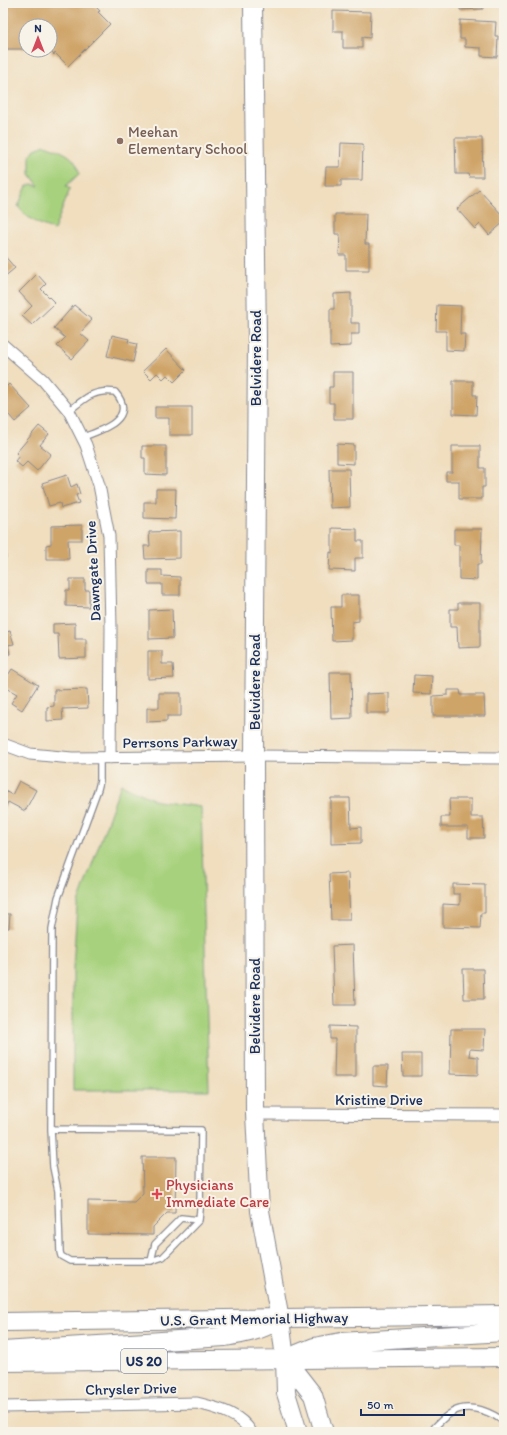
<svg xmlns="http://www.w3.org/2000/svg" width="507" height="1435" font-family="Itim,sans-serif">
<rect width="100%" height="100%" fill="#f7f3e8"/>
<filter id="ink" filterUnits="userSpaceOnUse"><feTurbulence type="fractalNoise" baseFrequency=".025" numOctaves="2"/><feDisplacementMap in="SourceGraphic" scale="8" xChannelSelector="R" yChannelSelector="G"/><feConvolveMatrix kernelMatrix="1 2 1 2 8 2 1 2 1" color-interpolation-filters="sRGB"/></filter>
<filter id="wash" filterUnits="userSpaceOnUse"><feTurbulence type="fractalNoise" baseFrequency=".012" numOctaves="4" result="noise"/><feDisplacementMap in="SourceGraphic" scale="16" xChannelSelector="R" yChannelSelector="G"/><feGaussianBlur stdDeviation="0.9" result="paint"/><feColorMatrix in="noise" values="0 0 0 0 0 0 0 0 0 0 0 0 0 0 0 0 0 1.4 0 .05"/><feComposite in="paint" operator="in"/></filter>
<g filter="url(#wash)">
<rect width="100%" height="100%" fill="#f0debf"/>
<path fill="#a7d17d" stroke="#61806e" d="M45 145C61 151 77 155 79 174L66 186 70 189 54 230C40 224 27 220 18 206L27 186 32 184 39 186 30 174V155L35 149Z
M121 784 157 801 201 807 209 1090H73V969L77 906Z"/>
<g id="blocks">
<path fill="#cfa469" d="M3 3H92L100 11 98 12 110 24 68 66 55 53 54 55 50 51V26H26V49H3Z
M460 3H483V9L460 10Z
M333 11 371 12 370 38 362 37V48H343V31H333Z
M460 20 496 22 495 36H498L497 57 481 56V48L465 47V39H460Z
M455 138H482L483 177H469L468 174H456Z
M341 143 363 144 362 180H341V186H325L326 167H340Z
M479 190 504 217V222L489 235 480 224 475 229 457 209Z
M335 214H366L365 244H369V270H346V255H339L340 234H335Z
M3 254 15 268 3 278Z
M37 274 46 284 41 289 55 303 32 325 22 316 32 306 19 292Z
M351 293V323H359V334H351V346L330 347V309H334V294Z
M74 305 92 320 80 333 89 341 72 359 57 346 65 338 54 328Z
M437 305 461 306 460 334H465L464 351 446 350V331H436Z
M112 335 129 339 128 342 137 344 133 362 107 356Z
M166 349 186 370 174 382 167 375 163 379 157 373 151 379 143 371Z
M333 372H353V419H334V403H329V387H333Z
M453 381H473V395H477L476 415 453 414Z
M9 384 31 408 15 422 3 408 4 404 3 402V390Z
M155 407H192V435H169V418H155Z
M39 426 49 434 40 445 51 454 37 471 27 462 22 467 15 461 19 456 16 453Z
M337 444 354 445V464L337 463Z
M142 446H166V475L145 474V458H142Z
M452 446H480V468H485V487H482V499H459V481H446V472H452Z
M329 469H349L350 507 330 508Z
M67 475 71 487 77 484 80 494 76 495 79 503 61 508 60 503 49 506 42 483Z
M156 489H176L175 519 144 518V502H156Z
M82 525V540H68L69 559H46V545L51 544V526Z
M332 528 357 529V541H363V558H355V571L329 570 330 552 332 553Z
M454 529H482L481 564H477V580L459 579V545H454Z
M180 531V558L145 559 144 546H150L149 532Z
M3 537H4L6 558H3Z
M148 570H162V576L180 577V595H162V584H148Z
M70 579H85V590H89V607L66 606V590H70Z
M341 595H359V621L352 622V640L332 641 331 607H341Z
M458 603H480V647L458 648 457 627H450V609H458Z
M172 609 173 638 149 639V610Z
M75 623V639H86V658L59 659 58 634H53V624Z
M10 631 14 644 8 645 10 654 3 656V633Z
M148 651H162V664H173L174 678 148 679Z
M12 669 38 685 22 710 11 703 17 694 3 686V683Z
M330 672H351L352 718 331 719Z
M414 675 432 676 431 694 413 693Z
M87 689 88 708 62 709 63 720 47 721V707L54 706V690Z
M448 690H460L461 695H484L485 716H433V696L448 695Z
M159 693H181V716H167V721L147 722V708H159Z
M389 693V713H366V694Z
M19 781 36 790 25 811 8 802 5 808 3 806V790L12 795Z
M331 798H350L351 828 361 827V843L331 844Z
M449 799H471V817H483L484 838H468V827H441V817H450Z
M348 873 350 920H331L329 874Z
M453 884 485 885V913H481L480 928 443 927V904L460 905V894H453Z
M3 914H10L9 928H3Z
M353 945 355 1005H334L332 946Z
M463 969H483L484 999H464Z
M330 1026 356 1027V1077H334L335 1039H330Z
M451 1029H485L484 1050 470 1049 469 1056 478 1057V1075L450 1074Z
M402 1054H421V1076H403Z
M373 1066H388L387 1086 373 1085Z
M3 1102H6V1117H3Z
M142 1157H176L175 1213H167L153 1227V1235L88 1234V1201L134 1202 143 1193Z"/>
</g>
</g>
<g filter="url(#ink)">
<use href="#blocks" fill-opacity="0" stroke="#86868e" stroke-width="1"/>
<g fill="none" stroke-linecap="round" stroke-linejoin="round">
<g stroke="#86868e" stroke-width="8">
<path id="service" d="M69 411C84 399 94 389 115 392 138 418 103 430 83 437
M51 1129 201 1130 200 1210 199 1220 163 1257 151 1261H70L61 1256 60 1252 58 1191 53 1167 51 1129 52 929 58 898 98 789 100 781V758
M151 1261 155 1244 181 1218 199 1220
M430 1432C438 1424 448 1412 460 1409 474 1405 493 1413 504 1422"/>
</g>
<g stroke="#86868e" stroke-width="13">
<path id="minor" d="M3 345 43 380 69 411 86 445 99 485 109 536 111 628 110 758
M3 744 30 754 72 758 254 756 504 758
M255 1114 504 1115
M3 1407 197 1403C216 1408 240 1413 251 1432"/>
</g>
<g stroke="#86868e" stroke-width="20">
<path id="primary" d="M253 3 257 342 254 756 255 1114 260 1211 280 1319 285 1359 286 1393 298 1432
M3 1322 504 1315
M3 1351 225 1337C243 1334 260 1331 276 1321
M297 1354 314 1347 341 1342 504 1332
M285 1359 313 1395 324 1432
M3 1362 504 1357"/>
</g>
<use href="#service" stroke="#fff" stroke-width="5.5"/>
<use href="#minor" stroke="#fff" stroke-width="11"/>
<use href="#primary" stroke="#fff" stroke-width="18"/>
</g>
</g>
<circle fill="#8d6e63" stroke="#f7f3e8" stroke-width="1.5" cx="120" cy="141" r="4"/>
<path fill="#e0444e" stroke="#f7f3e8" stroke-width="1.5" d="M155 1188h4v4h4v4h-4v4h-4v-4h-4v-4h4z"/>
<g text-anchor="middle" stroke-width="4" stroke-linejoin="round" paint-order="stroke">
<rect fill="#f7f3e8" stroke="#5d6a87" stroke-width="1" x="121" y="1349" width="46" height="24" rx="3"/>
<g font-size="14" font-weight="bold" fill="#1b2f5e">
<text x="144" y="1366">US 20</text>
</g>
<g font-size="15" fill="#785e54" stroke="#f7f3e8" text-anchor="start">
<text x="128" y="137">Meehan<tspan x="128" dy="17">Elementary School</tspan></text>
</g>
<g font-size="15" fill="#1b2f5e" stroke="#f7f3e8">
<text transform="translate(256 358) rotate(-90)" y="5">Belvidere Road</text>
<text transform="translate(93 571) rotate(-93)" y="5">Dawngate Drive</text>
<text transform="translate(255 682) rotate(-90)" y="5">Belvidere Road</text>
<text transform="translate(180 742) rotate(-1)" y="5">Perrsons Parkway</text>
<text transform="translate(255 1006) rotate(-90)" y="5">Belvidere Road</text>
<text x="379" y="1105">Kristine Drive</text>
<text transform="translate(254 1319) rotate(-1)" y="5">U.S. Grant Memorial Highway</text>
<text transform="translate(131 1389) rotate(-1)" y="5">Chrysler Drive</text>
</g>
<g font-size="15" fill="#be3a42" stroke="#f7f3e8" text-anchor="start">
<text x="166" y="1190">Physicians<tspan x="166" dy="17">Immediate Care</tspan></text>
</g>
</g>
<rect width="507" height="1435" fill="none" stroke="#f7f3e8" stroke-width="16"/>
<g transform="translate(38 38)"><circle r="19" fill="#f7f3e8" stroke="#9fa5b1"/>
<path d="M0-3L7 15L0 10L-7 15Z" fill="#d1495b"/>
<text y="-6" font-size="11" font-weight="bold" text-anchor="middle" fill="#1b2f5e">N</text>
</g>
<path d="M361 1409v6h103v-6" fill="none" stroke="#1b2f5e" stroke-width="2"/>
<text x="367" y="1409" font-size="12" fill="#1b2f5e" stroke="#f7f3e8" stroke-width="3" paint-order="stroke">50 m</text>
</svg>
